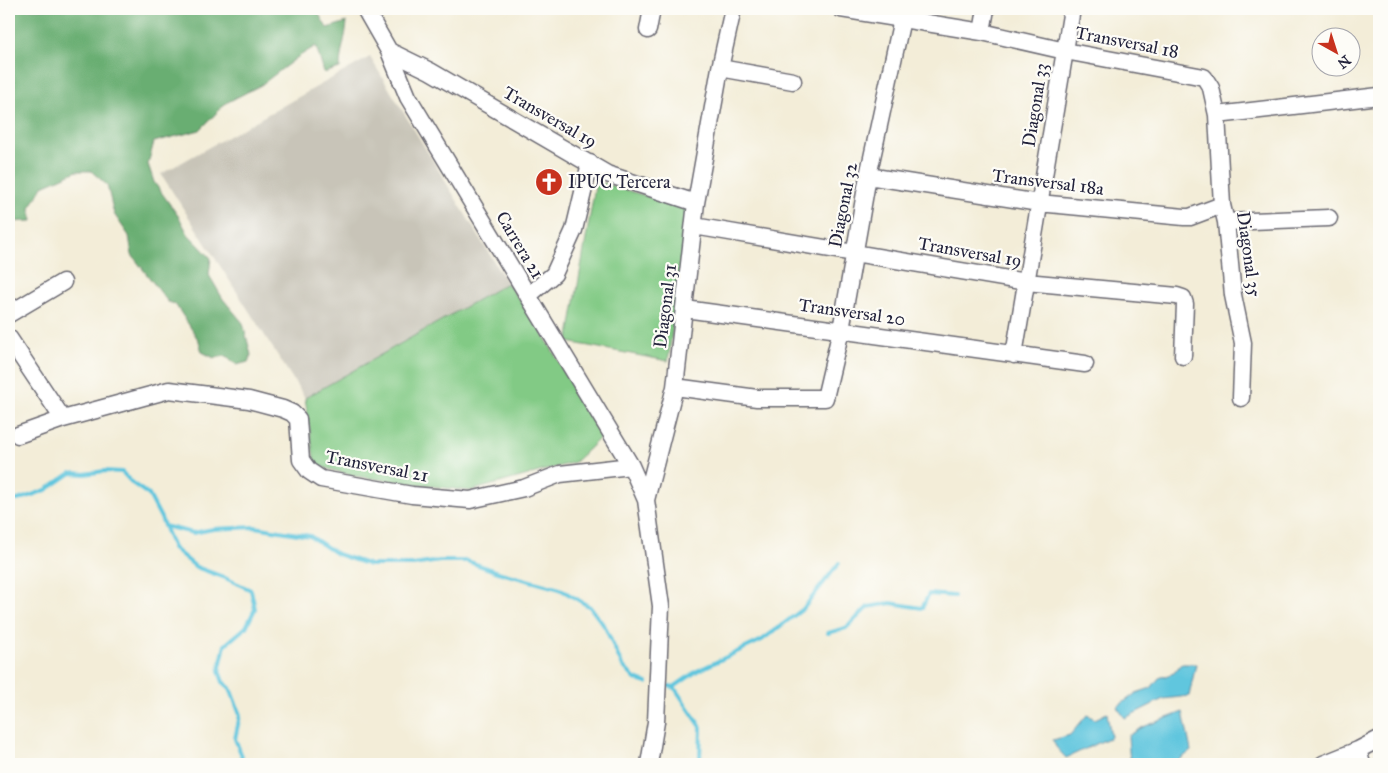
<svg xmlns="http://www.w3.org/2000/svg" width="1388" height="773" font-family="'IM FELL Great Primer',serif">
<rect width="100%" height="100%" fill="#fdfcf7"/>
<filter id="ink" filterUnits="userSpaceOnUse"><feTurbulence type="fractalNoise" baseFrequency=".02" numOctaves="2"/><feDisplacementMap in="SourceGraphic" scale="10" xChannelSelector="R" yChannelSelector="G"/><feConvolveMatrix kernelMatrix="1 2 1 2 8 2 1 2 1" color-interpolation-filters="sRGB"/></filter>
<filter id="wash" filterUnits="userSpaceOnUse"><feTurbulence type="fractalNoise" baseFrequency=".0096" numOctaves="4" result="noise"/><feDisplacementMap in="SourceGraphic" scale="20" xChannelSelector="R" yChannelSelector="G"/><feGaussianBlur stdDeviation="1.12" result="paint"/><feColorMatrix in="noise" values="0 0 0 0 0 0 0 0 0 0 0 0 0 0 0 0 0 1.4 0 .05"/><feComposite in="paint" operator="in"/></filter>
<g filter="url(#wash)">
<rect width="100%" height="100%" fill="#f3edd8"/>
<path fill="#c8c4b8" d="M370 57 507 283 305 398 161 174Z"/>
<path fill="#82ca85" stroke="#527660" d="M596 181 690 209 668 361 568 342Z
M507 283 535 320 582 402 601 437 575 462 470 491 354 476 315 465 305 398Z"/>
<path fill="#69ae72" stroke="#466856" d="M9 9H316L327 28 347 22C346 38 340 52 340 68L324 73 316 46 298 57 261 85 226 103 200 130 154 142 148 164 154 182 179 217 188 234 211 258 209 275 223 299 243 323 251 355 248 362 237 365 226 356 214 358 202 352 199 341 189 325 175 304 168 302 132 255 129 236 114 214 107 185 91 171H77L43 186 30 208 32 221 9 222Z"/>
<path fill="#61c6de" stroke="#42748c" d="M1181 664H1196L1189 696 1163 699 1125 718 1117 707 1136 693 1151 688 1159 678 1174 673Z
M1183 712 1191 751 1174 764H1130L1128 736 1143 727Z
M1107 713 1111 737 1066 758 1056 747 1053 740 1070 735 1087 715 1095 719Z"/>
<g fill="none" stroke-linecap="round" stroke-linejoin="round">
<path stroke="#61c6de" stroke-width="4" d="M9 500H18L46 490 71 473 85 474 104 471 122 472 132 483 149 495 161 518 173 548 196 567 223 577 251 590 255 609 246 627 225 645 219 671 223 682 230 688 240 715 235 739 242 756 237 764
M164 526 193 533 213 529 255 527 310 536 337 554 370 565H413L440 561H467L501 573 560 589 590 607 605 627 622 665 635 679 647 683
M828 633 846 628 868 607 891 603 922 608 929 594 954 596
M669 686 674 687 701 727 700 759 701 764
M674 687 697 671 762 640 803 609 839 563"/>
</g>
</g>
<g filter="url(#ink)">
<g fill="none" stroke-linecap="round" stroke-linejoin="round">
<g stroke="#6b6972" stroke-width="19">
<path id="minor" d="M365 9 389 51 408 97 631 466 646 500
M841 9 982 32 1065 51 1204 77 1211 88 1217 115 1379 96
M648 30 652 9
M982 32 986 9
M389 51 430 71 607 174 696 203
M720 68 793 81
M1217 115 1222 205 1226 222 1233 295 1243 343 1241 398
M868 176 1039 203 1184 217H1190L1222 205
M1226 222 1329 218
M694 226 1026 282 1177 296 1183 298 1185 304 1183 356
M528 296 554 274 574 230 590 163
M685 309 1085 364
M9 314 63 282
M9 338 63 419
M1014 355 1072 9
M675 387 757 398H825L841 330 868 176 902 19
M18 435 63 419 169 390 249 400 283 409 292 413 298 419 301 460 309 471 321 479 412 495 470 500 524 488 560 474 631 466
M1358 750 1362 764
M649 764 656 722 661 606 646 500 675 387 696 203 720 68 733 9
M1323 764 1358 750 1379 739"/>
</g>
<use href="#minor" stroke="#fff" stroke-width="16"/>
</g>
</g>
<defs>
<g id="church-disc" transform="scale(1.4375)"><circle r="9.5" fill="#c8321e" stroke="#fdfcf7"/><path d="M-1.2-6h2.4v3.5h3.3v2.4h-3.3V6h-2.4V-.1h-3.3v-2.4h3.3Z" fill="#fff"/></g>
</defs>
<g fill-rule="evenodd">
<use href="#church-disc" x="549" y="182"/>
</g>
<g text-anchor="middle" stroke-width="4.5" stroke-linejoin="round" paint-order="stroke">
<g font-size="18" fill="#22223b" stroke="#fdfcf7">
<text transform="translate(1127 42) rotate(11)" y="6">Transversal 18</text>
<text transform="translate(1035 105) rotate(-81)" y="6">Diagonal 33</text>
<text transform="translate(550 117) rotate(30)" y="6">Transversal 19</text>
<text transform="translate(1048 182) rotate(7)" y="6">Transversal 18a</text>
<text transform="translate(843 205) rotate(-79)" y="6">Diagonal 32</text>
<text transform="translate(520 245) rotate(59)" y="6">Carrera 21</text>
<text transform="translate(970 252) rotate(10)" y="6">Transversal 19</text>
<text transform="translate(1249 254) rotate(82)" y="6">Diagonal 35</text>
<text transform="translate(665 306) rotate(-83)" y="6">Diagonal 31</text>
<text transform="translate(852 312) rotate(8)" y="6">Transversal 20</text>
<text transform="translate(377 466) rotate(11)" y="6">Transversal 21</text>
</g>
<g font-size="18" fill="#22223b" stroke="#fdfcf7" text-anchor="start">
<text x="568" y="188">IPUC Tercera</text>
</g>
</g>
<rect width="1388" height="773" fill="none" stroke="#fdfcf7" stroke-width="30"/>
<g transform="translate(1336 52) rotate(141)"><circle r="24" fill="#fdfcf7" stroke="#a5a5ac"/>
<path d="M0-4L9 19L0 12L-9 19Z" fill="#c8321e"/>
<text y="-8" font-size="14" font-weight="bold" text-anchor="middle" fill="#22223b">N</text>
</g>
</svg>
